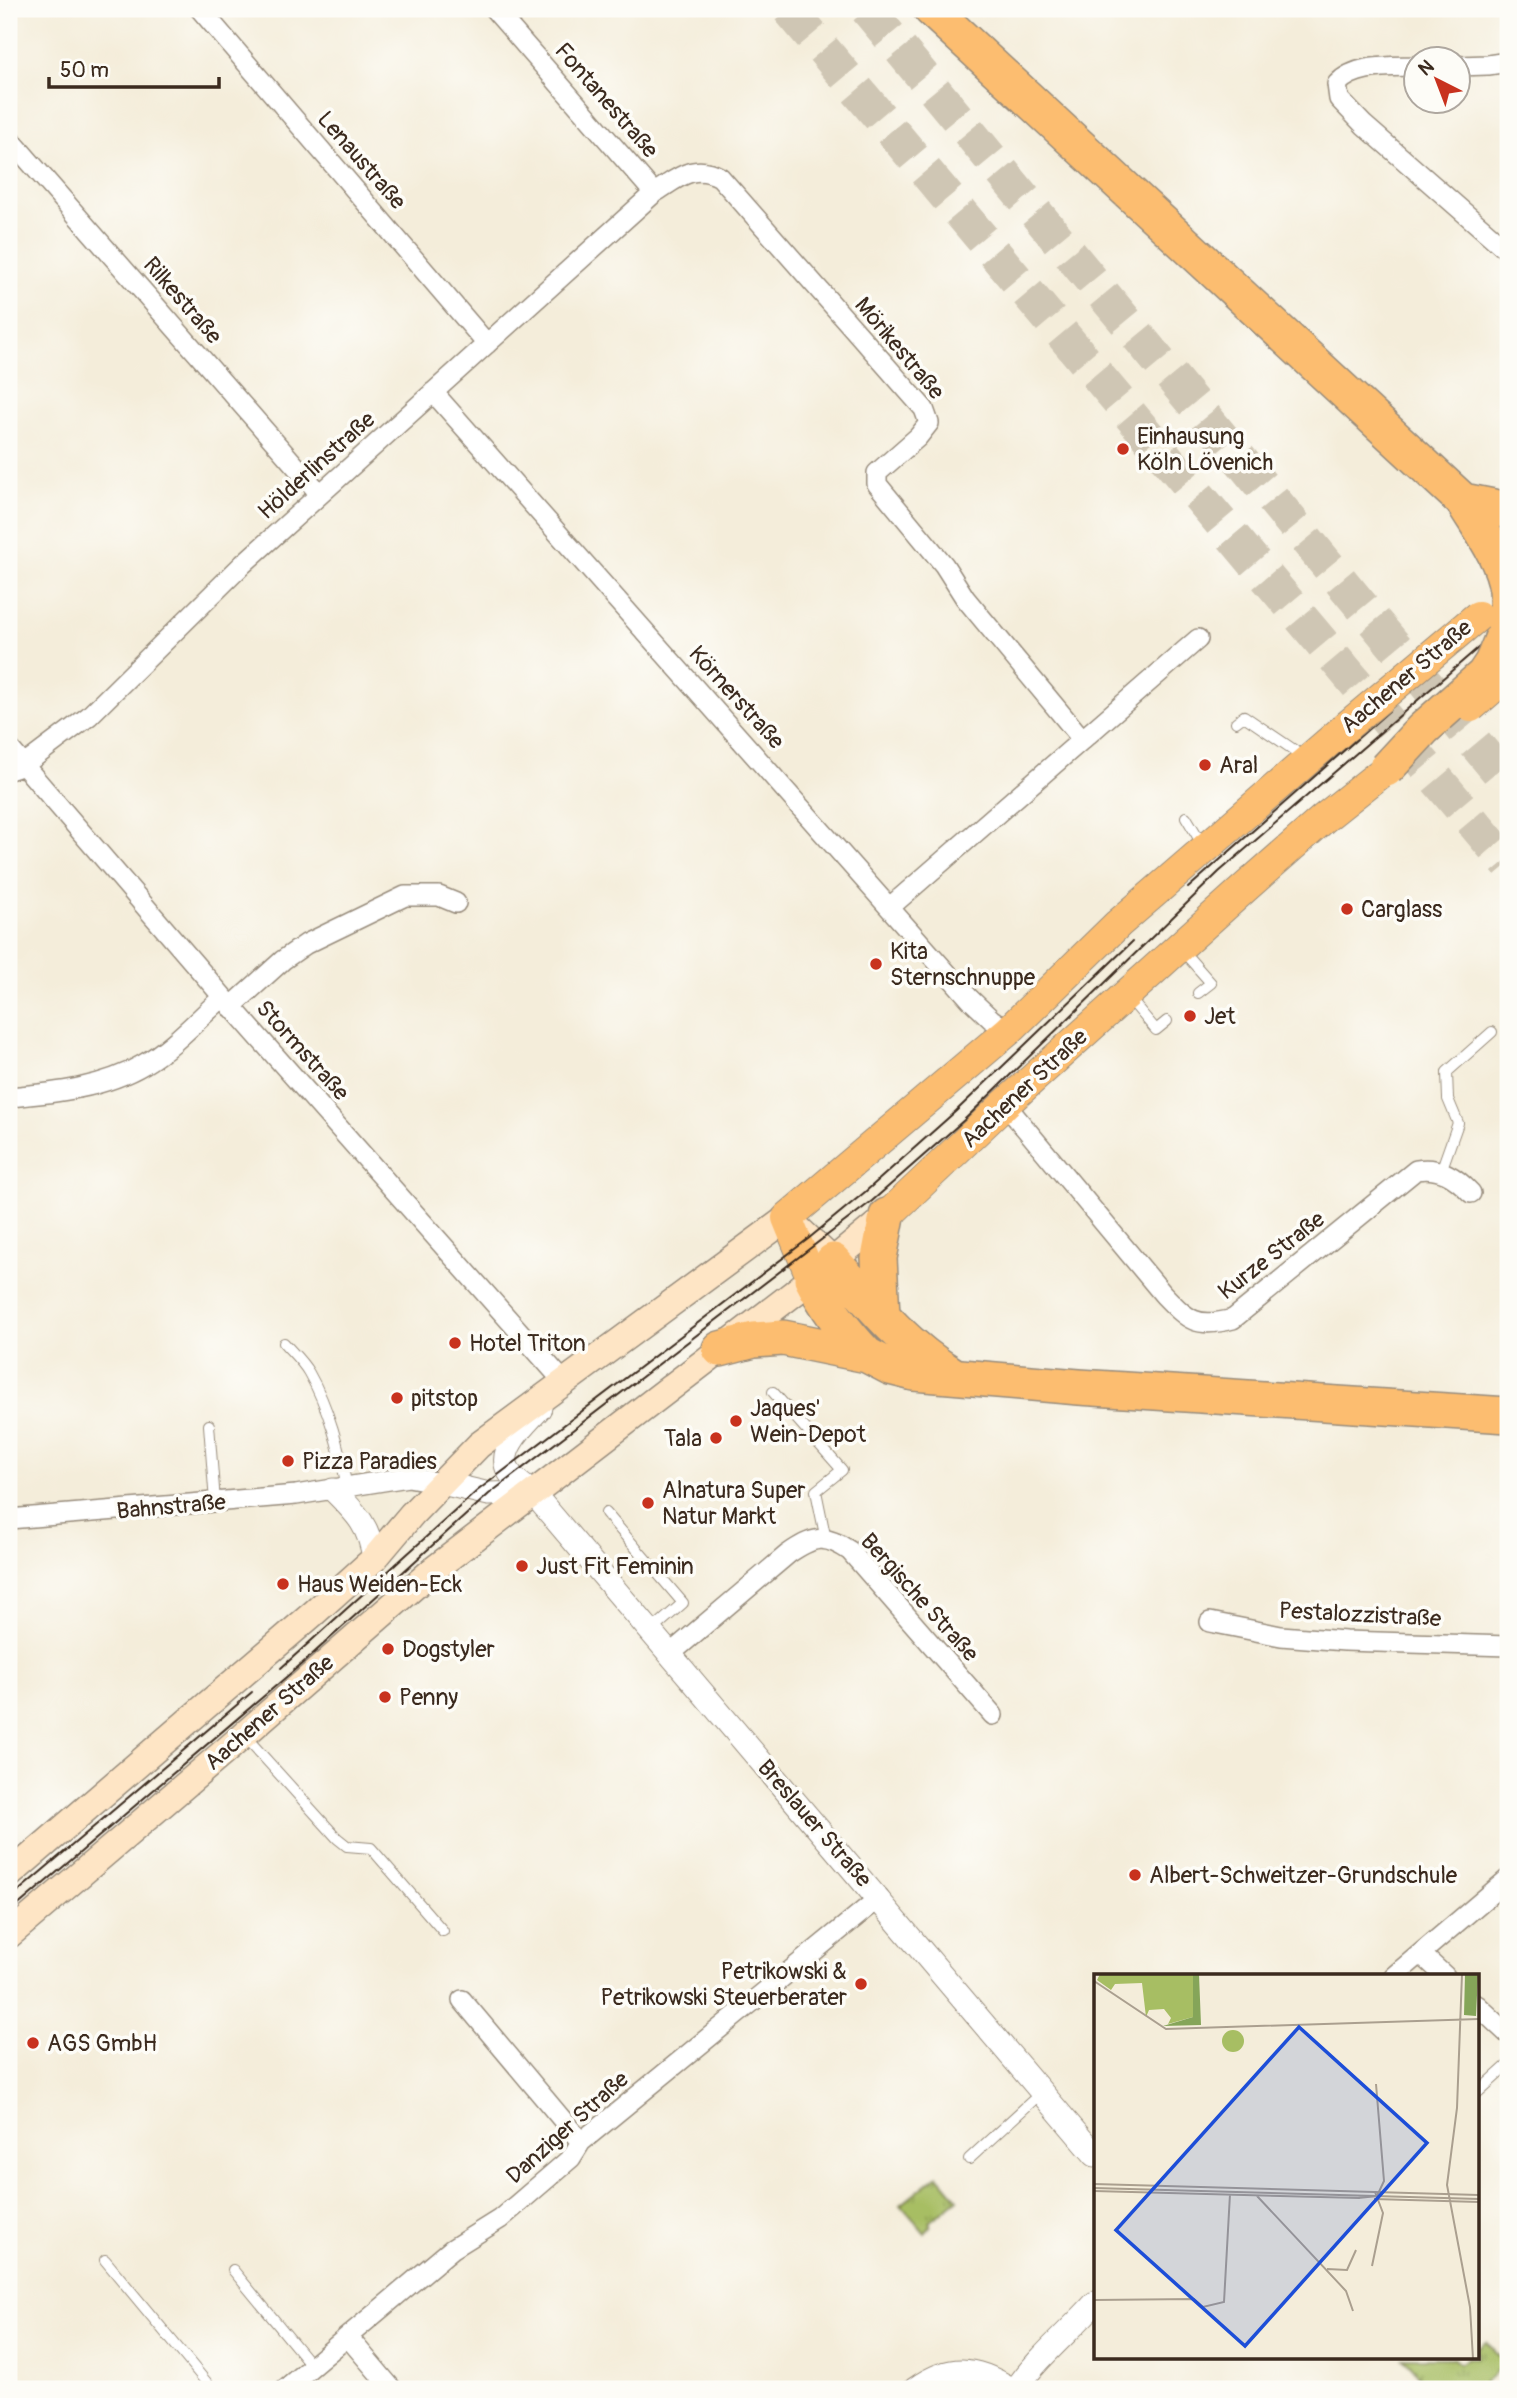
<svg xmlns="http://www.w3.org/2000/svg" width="1517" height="2398" font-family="Pangolin,sans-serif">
<defs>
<pattern id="park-tufts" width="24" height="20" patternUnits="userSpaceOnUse" patternTransform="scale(1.75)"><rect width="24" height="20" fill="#a7be63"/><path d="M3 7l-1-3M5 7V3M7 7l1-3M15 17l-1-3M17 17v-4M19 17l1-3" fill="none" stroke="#899b51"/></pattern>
</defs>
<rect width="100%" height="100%" fill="#fdfcf7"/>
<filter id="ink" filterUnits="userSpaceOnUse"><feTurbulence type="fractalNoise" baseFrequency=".0143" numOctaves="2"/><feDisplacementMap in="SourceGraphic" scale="14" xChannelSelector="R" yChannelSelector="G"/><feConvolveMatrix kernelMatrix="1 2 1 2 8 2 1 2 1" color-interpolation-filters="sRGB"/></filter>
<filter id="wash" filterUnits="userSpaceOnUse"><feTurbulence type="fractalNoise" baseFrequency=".00686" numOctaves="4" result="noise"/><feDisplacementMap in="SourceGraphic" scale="28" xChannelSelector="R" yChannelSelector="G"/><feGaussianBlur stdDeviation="1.57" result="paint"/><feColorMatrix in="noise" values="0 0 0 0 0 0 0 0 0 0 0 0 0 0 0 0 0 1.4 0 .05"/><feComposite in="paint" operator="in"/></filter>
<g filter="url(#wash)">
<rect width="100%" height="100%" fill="#f4edda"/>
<path fill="url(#park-tufts)" stroke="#717440" stroke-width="2" d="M938 2175 958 2199 929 2222 931 2226 925 2233 901 2205Z
M1486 2342 1507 2364 1484 2383 1485 2389H1431L1403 2358H1453L1459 2364 1467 2358H1477V2349Z"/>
</g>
<g filter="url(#ink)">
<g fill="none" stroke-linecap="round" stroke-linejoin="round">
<path stroke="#cfc6b4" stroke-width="35" stroke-dasharray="35 18" stroke-linecap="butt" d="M789 9 1508 864
M867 9 1508 783"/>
<g stroke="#988c7c" stroke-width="12">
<path id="service" d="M1236 722 1244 716 1294 750 1302 759
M1186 817 1204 847
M1180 948 1211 983 1198 993
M1129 998 1156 1030 1167 1021
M1441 1171 1458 1123 1448 1099 1447 1072 1492 1032
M284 1343C292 1352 303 1362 309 1373 329 1408 339 1448 347 1487
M773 1392 842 1470 816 1491 826 1540
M209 1425 215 1502
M606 1513 683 1603 651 1631
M244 1735 337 1838 347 1846 371 1848 443 1931
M1477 2093 1508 2065
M969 2159 1042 2092
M105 2260 212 2389
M233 2270 313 2367"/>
</g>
<g stroke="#988c7c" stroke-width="22">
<path id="minor" d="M200 9 487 344
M494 9 654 193
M1416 66C1390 67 1355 64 1337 84L1339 99 1364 125 1508 251
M1458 66 1488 65 1508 62
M9 138 320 494
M433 392 970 999 991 1019 1008 1031
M9 748 223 997 563 1381
M9 770 24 765 89 716 243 564 654 193C677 179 693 162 720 177L924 409 929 423 918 437 877 473V484L944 565 965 598 1082 739
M890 907 1198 639
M231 1007 283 960 306 944 405 896H439L456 903
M9 1097C55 1093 104 1088 144 1064 173 1047 198 1019 223 997
M1005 1104 1163 1294C1188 1320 1196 1329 1233 1319L1416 1170C1440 1166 1456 1177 1471 1193
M9 1519 296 1495 408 1477 442 1483
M1210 1622 1281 1636 1345 1641 1508 1646
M670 1654 788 1554C813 1537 824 1533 850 1551L993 1715
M1421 1954 1445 1976
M1394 1976 1508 1879
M462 2000 581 2142
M1477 2005 1508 2034
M348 2337 392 2389
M285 2389 452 2249 500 2219 571 2158 581 2142 879 1898"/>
</g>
<g stroke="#988c7c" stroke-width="25">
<path id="tertiary" d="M540 1408C527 1423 497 1448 508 1470 513 1480 525 1487 533 1493L1095 2155
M442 1483 489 1494 533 1493
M333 1490C356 1513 370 1526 374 1559
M915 2389C950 2364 974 2366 1011 2389
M1016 2389C1038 2357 1069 2332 1095 2303"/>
</g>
<g stroke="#988c7c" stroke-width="29">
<path id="secondary" d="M9 1875 315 1612 374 1559 412 1514 479 1445 787 1218 833 1261
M9 1935 230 1747 433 1570 794 1293 887 1216"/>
</g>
<g stroke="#988c7c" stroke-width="32">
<path id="primary" d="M887 1216 1005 1104 1247 886 1323 819 1386 769
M812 1279 787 1218 1008 1031 1118 924 1347 726"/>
</g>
<g stroke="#988c7c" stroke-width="38">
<path id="motorway" d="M931 9 1463 501C1479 528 1503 558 1507 590 1509 607 1504 623 1502 639
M1463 501 1508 510
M833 1261C872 1305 903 1344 953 1375
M812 1279C826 1307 845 1332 867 1355
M882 1315 879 1258 887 1216
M720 1349 754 1340 783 1338 867 1355 890 1367 914 1373 1079 1387 1508 1415"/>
</g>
<use href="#service" stroke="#fff" stroke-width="10"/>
<use href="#minor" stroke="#fff" stroke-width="19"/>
<use href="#tertiary" stroke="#fff" stroke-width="23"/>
<use href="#secondary" stroke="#fee5c5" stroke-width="26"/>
<use href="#primary" stroke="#fcbd6f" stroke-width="30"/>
<use href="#motorway" stroke="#fcbd6f" stroke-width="35"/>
<path stroke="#3b2a1e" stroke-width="2" d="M1188 888 1390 710
M281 1668 477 1491 808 1239 865 1192 956 1111 1132 942
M9 1899 252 1692
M9 1913 305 1661 489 1494 872 1201 964 1120 1219 872 1508 622"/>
<g stroke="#988c7c" stroke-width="32" stroke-linecap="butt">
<path id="primary-bridge" d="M1471 707 1508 675
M1347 726 1478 616"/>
</g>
<g stroke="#988c7c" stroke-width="38" stroke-linecap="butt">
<path id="motorway-bridge" d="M1386 769 1423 729 1484 675 1492 663 1502 639"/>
</g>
<use href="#primary-bridge" stroke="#fcbd6f" stroke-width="30"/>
<use href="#motorway-bridge" stroke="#fcbd6f" stroke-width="35"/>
</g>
</g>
<g fill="#c8321e" stroke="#fdfcf7" stroke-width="2.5">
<circle cx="1123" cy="449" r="7"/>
<circle cx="1205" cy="765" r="7"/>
<circle cx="1347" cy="909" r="7"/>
<circle cx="876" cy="964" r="7"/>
<circle cx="1190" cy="1016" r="7"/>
<circle cx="455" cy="1343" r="7"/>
<circle cx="397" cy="1398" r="7"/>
<circle cx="736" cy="1421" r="7"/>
<circle cx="716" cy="1438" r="7"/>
<circle cx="288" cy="1461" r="7"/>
<circle cx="648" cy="1503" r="7"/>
<circle cx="522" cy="1566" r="7"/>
<circle cx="283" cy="1584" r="7"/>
<circle cx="388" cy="1649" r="7"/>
<circle cx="385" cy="1697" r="7"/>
<circle cx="1135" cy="1875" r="7"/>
<circle cx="861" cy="1984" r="7"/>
<circle cx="33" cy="2043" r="7"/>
</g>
<g text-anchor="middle" stroke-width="7" stroke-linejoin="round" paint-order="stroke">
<g font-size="23" fill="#3b2a1e" stroke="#fdfcf7">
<text transform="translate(607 100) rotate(49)" y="8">Fontanestraße</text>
<text transform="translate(362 160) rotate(49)" y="8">Lenaustraße</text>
<text transform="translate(183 300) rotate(49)" y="8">Rilkestraße</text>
<text transform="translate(900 348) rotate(50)" y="8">Mörikestraße</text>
<text transform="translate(316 465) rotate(-42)" y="8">Hölderlinstraße</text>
<text transform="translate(1406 676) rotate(-40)" y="8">Aachener Straße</text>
<text transform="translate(737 697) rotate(48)" y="8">Körnerstraße</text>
<text transform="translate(303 1050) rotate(48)" y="8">Stormstraße</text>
<text transform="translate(1024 1088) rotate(-43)" y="8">Aachener Straße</text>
<text transform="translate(1271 1255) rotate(-38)" y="8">Kurze Straße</text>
<text transform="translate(171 1506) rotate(-5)" y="8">Bahnstraße</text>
<text transform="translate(920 1597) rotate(48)" y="8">Bergische Straße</text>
<text transform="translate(1360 1614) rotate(3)" y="8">Pestalozzistraße</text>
<text transform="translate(269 1712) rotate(-41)" y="8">Aachener Straße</text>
<text transform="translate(815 1823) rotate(49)" y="8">Breslauer Straße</text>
<text transform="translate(567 2127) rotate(-42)" y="8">Danziger Straße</text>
</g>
<g font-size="23" fill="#3b2a1e" stroke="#fdfcf7" text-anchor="start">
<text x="1137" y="444">Einhausung<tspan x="1137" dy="26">Köln Lövenich</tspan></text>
<text x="1219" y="773">Aral</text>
<text x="1361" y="917">Carglass</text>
<text x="890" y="959">Kita<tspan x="890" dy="26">Sternschnuppe</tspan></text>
<text x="1204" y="1024">Jet</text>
<text x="469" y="1351">Hotel Triton</text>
<text x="411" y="1406">pitstop</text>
<text x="750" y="1416">Jaques'<tspan x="750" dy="26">Wein-Depot</tspan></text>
<text x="702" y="1446" text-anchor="end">Tala</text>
<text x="302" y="1469">Pizza Paradies</text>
<text x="662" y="1498">Alnatura Super<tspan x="662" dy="26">Natur Markt</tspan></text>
<text x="536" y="1574">Just Fit Feminin</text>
<text x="297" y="1592">Haus Weiden-Eck</text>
<text x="402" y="1657">Dogstyler</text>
<text x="399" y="1705">Penny</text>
<text x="1149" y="1883">Albert-Schweitzer-Grundschule</text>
<text x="847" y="1979" text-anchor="end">Petrikowski &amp;<tspan x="847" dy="26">Petrikowski Steuerberater</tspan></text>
<text x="47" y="2051">AGS GmbH</text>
</g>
</g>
<g transform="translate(1094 1974)">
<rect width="385" height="385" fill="#f4edda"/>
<path d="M6 0H99V43L74 50 77 44 70 35 55 36 52 43 48 9 21 10 17 16 3 6Z" fill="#a7be63"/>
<path d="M99 0H105L107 51 69 52 99 43ZM371 0H384L382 42 370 41Z" fill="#85a559"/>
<path d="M128 67a11 11 0 1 1 22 0a11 11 0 1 1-22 0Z" fill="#a7be63"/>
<path fill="none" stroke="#aa9f8f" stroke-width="2" d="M368 0 363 134 353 211 376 333 379 385M0 7 72 55 385 45M0 210 385 221M0 214 385 225M0 217 266 224M163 222 252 317 259 337M264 224 283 222 290 207 282 110M280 225 385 228M278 292 289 239 281 218M233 295 253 296 262 276M0 326 100 325 109 333 130 328 136 220"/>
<path fill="#1d4ed8" fill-opacity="0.15" stroke="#1d4ed8" stroke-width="3.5" d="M205 53 333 169 151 372 22 256Z"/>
<rect width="385" height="385" fill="none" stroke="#3b2a1e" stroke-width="3.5"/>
</g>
<rect width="1517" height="2398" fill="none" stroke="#fdfcf7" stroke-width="35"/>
<g transform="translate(1437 80) rotate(318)"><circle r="33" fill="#fdfcf7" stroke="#afa8a0" stroke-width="2"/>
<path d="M0-5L12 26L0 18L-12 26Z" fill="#c8321e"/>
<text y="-10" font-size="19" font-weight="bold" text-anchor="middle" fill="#3b2a1e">N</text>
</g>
<path d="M49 77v10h170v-10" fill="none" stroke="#3b2a1e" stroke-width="3.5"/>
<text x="60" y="77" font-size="21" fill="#3b2a1e" stroke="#fdfcf7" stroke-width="5" paint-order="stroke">50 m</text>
</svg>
